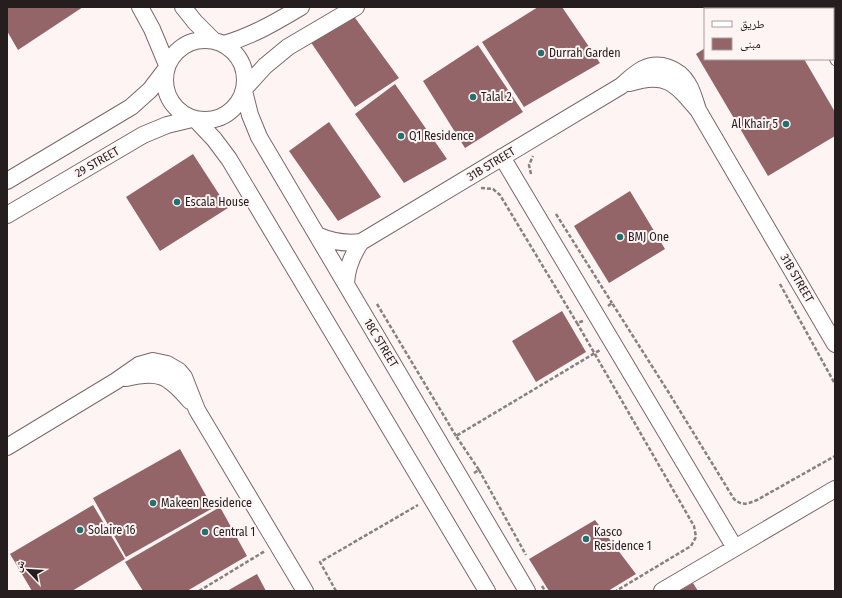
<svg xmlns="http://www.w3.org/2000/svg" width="842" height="598" font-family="'Fira Sans Condensed','Noto Naskh Arabic',sans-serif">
<rect width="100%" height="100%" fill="#fef4f4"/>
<path fill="#936568" d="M7 7H83L18 50 7 31Z
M538 7H562L600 63 524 107 482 42Z
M350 11 399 78 355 107 310 41Z
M478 45 523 112 465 148 423 81Z
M705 48V59H804L835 112V136L768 176 696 54Z
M395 84 447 159 404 183 355 114Z
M329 122 381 197 338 221 289 151Z
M193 154 228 208 160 251 126 197Z
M630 191 665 249 609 283 574 226Z
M562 311 586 352 536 382 512 341Z
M180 449 213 508 126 557 93 498Z
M93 505 125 559 72 591H32L10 554Z
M220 507 247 556 187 591H143L125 562Z
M595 520 636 574 608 591H549L529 559Z
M257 574 266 591H227Z
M693 583 698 591H679Z"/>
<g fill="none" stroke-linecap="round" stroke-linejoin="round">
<g stroke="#7d6869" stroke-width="10">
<path id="service" d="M804 7 805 9
M833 57 835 61"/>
</g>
<g stroke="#7d6869" stroke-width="18">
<path id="minor" d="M140 7 152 29 167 65
M183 7 195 22 213 40
M165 80a40 40 0 1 1 80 0a40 40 0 1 1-80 0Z
M224 44C252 36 276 22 301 7
M630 83C666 71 676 84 698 110L835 344
M244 89 265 66 288 47 356 7
M244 91 250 115 259 137 527 591
M196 120 214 139 229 159 487 591
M502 157 735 548
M7 181 131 107 150 90 166 69
M7 215 143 135 167 125 192 119
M317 235C332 242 345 244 361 242L621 86C628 80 635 73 643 69 659 61 679 68 688 84 693 92 695 101 698 110
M346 283C347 267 352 255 361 242
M126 378C159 370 168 375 190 401
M7 447 116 381 139 365 153 361 167 364 179 371 184 377 197 410 305 591
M662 591 835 489"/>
</g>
<g stroke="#7d6869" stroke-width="24">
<path id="secondary" d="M833 37 835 31"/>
</g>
<path stroke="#887f80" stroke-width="2.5" stroke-dasharray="4 2" stroke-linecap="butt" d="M531 174 529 165 533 156
M481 188 493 189 500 195 577 323
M556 214 612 303
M780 284 835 384
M377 304 456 436
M608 306 612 303 669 393 734 499C742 506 747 504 757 500L835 456
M583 321 577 323 694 526 696 537 691 546 616 591
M479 470 526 555
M474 473 479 470 456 436 600 350
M542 586 545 591
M199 591 265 551
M336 591 320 562 418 505"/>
<use href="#service" stroke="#fff" stroke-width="8"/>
<use href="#minor" stroke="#fff" stroke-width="16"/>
<use href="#secondary" stroke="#fff" stroke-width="22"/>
</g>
<g fill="#246f6f" stroke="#fef4f4" stroke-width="1.5">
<circle cx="541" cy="53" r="4"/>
<circle cx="473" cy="97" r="4"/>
<circle cx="786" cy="124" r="4"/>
<circle cx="401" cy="136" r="4"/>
<circle cx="177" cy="202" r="4"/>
<circle cx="620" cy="237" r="4"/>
<circle cx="153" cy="503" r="4"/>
<circle cx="80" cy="530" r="4"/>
<circle cx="205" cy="532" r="4"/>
<circle cx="586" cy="539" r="4"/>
</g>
<g text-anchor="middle" stroke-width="4" stroke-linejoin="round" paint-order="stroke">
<g font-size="12" fill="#251d1e" stroke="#fef4f4" text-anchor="start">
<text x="549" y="57">Durrah Garden</text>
<text x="481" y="101">Talal 2</text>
<text x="778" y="128" text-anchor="end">Al Khair 5</text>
<text x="409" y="140">Q1 Residence</text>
<text x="185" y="206">Escala House</text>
<text x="628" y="241">BMJ One</text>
<text x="161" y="507">Makeen Residence</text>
<text x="88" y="534">Solaire 16</text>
<text x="213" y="536">Central 1</text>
<text x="594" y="536">Kasco<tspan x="594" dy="14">Residence 1</tspan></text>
</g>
<g font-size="12" fill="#251d1e" stroke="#fef4f4">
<text transform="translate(97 162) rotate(-30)" y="4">29 STREET</text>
<text transform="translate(491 164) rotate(-31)" y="4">31B STREET</text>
<text transform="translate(797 278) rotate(60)" y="4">31B STREET</text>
<text transform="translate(381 343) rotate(59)" y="4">18C STREET</text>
</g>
</g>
<rect width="842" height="598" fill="none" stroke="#251d1e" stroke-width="16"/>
<rect x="704" y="8" width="130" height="52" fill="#fef4f4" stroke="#a79e9e"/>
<rect x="712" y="21" width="20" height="6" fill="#ffffff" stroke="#a79e9e"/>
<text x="740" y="28" font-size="12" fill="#251d1e">طريق</text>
<rect x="712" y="38" width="20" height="12" fill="#936568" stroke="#a79e9e"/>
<text x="740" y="48" font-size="12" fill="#251d1e">مبنى</text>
<g transform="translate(28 570) rotate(295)" stroke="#fef4f4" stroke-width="3" paint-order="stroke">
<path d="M0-3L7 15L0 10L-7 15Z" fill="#251d1e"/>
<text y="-6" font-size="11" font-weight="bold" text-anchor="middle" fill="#251d1e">ش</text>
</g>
</svg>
